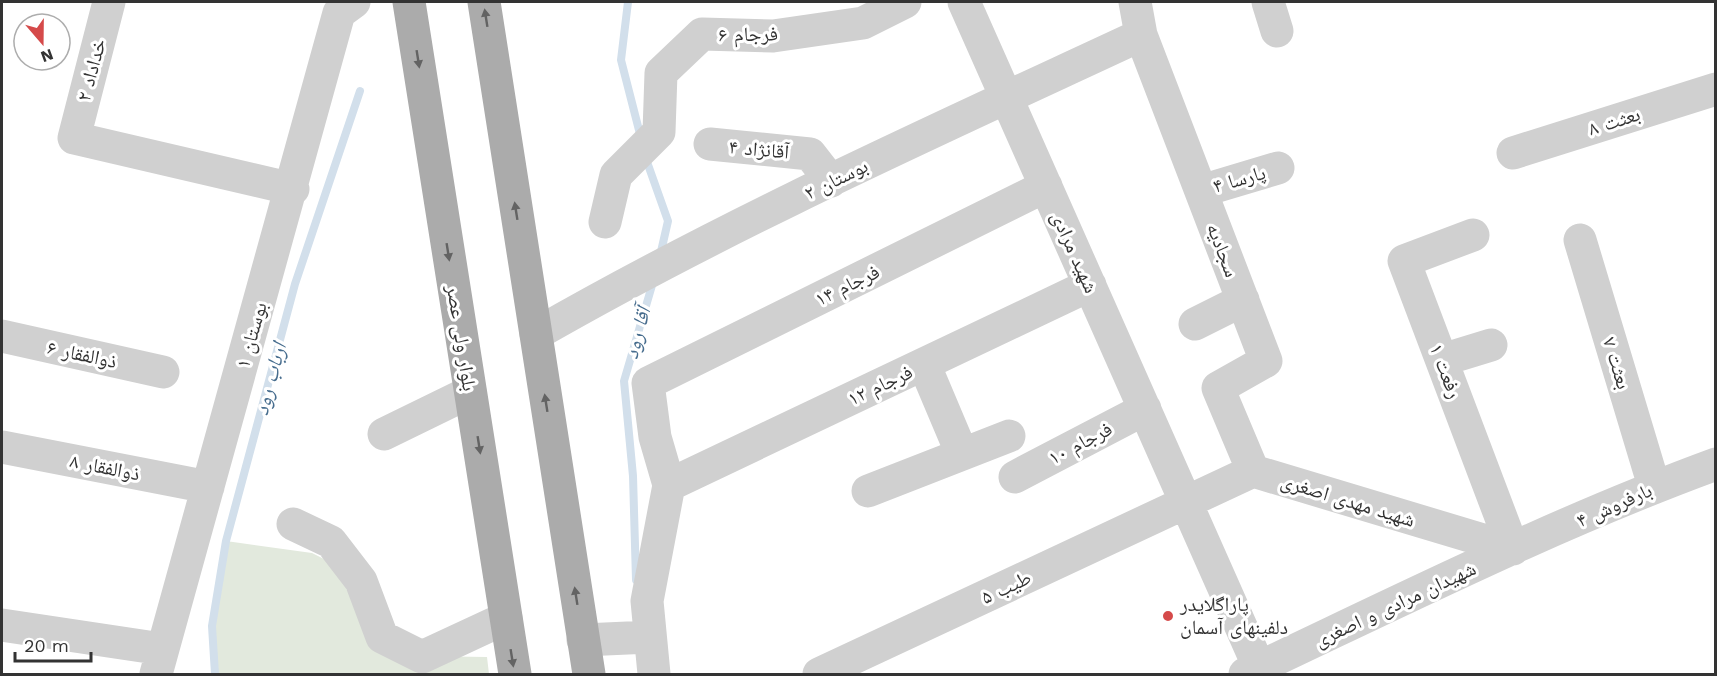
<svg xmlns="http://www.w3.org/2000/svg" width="1717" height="676" font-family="'Work Sans','Noto Naskh Arabic',sans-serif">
<rect width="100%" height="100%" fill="#fff"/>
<path fill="#e2e9dd" d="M226 541 312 553 356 575 383 638 420 656 487 657 489 674H215L212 623Z"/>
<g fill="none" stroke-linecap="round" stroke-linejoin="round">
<path stroke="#d2dfeb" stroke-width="8" d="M628 2 621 60 641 138
M646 159 668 221 660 256
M636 580 633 476 624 381 653 282
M215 674 212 626 226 541 295 284 360 91"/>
<path stroke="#d0d0d0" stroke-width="33" d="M109 2 74 138 293 189
M964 2 1262 674
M1135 2 1141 35 1266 361 1218 388 1253 471
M1268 2 1277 31
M710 144 810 154 831 181
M1513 153 1716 89
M1201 191 1278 168
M605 222 616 175 659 132 661 73 702 34 773 36 863 23 905 2
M1473 235 1404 261 1513 549
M1580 240 1654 486
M1195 324 1243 300
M536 334C731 222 937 130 1141 35
M2 336 163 372
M1442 360 1491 345
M924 364 962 454
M384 434 470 392
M2 447 208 487
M1015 477 1145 409
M669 485 1090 285
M868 491 1009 436
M293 524 331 542 361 581 382 637 422 657 506 618
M2 625 162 649
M583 640 650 637
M156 674 339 13 354 2
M654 674 647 601 669 485 655 437 648 383 1046 186
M819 674 1253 471 1513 549
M1245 674C1400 601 1555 523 1716 464"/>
<path stroke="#ababab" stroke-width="33" d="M409 2 515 674
M484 2 589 674"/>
</g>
<defs><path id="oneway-solid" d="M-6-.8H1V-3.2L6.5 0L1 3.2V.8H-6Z" transform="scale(1.5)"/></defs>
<g fill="#636363">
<use href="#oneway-solid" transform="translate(486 18) rotate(-99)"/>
<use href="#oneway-solid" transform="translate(418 59) rotate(81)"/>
<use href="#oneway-solid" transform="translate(516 211) rotate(-99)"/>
<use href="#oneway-solid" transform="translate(448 252) rotate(81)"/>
<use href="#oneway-solid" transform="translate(546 403) rotate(-99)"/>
<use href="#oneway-solid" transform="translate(479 445) rotate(81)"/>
<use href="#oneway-solid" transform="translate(576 596) rotate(-99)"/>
<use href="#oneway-solid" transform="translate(512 658) rotate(81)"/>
</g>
<circle fill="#d54a4a" stroke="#fff" stroke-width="2" cx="1168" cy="616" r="6"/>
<g text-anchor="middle" stroke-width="6" stroke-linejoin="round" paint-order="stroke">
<g font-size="20" fill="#333" stroke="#fff">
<text transform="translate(748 34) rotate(-1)" y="7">فرجام ۶</text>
<text transform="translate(91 70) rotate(-75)" y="7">خداداد ۲</text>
<text transform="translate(1614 121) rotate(-18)" y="7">بعثت ۸</text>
<text transform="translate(759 149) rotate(5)" y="7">آقانژاد ۴</text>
<text transform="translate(836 179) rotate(-26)" y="7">بوستان ۲</text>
<text transform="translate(1239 179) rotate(-16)" y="7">پارسا ۴</text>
<text transform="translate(1223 250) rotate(69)" y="7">سجادیه</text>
<text transform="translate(1075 252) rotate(66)" y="7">شهید مرادی</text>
<text transform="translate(847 285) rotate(-26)" y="7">فرجام ۱۴</text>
<text transform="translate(251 335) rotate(-74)" y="7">بوستان ۱</text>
<text transform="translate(462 338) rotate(81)" y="7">بلوار ولی عصر</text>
<text transform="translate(82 354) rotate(12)" y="7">ذوالفقار ۶</text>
<text transform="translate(1617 363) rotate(73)" y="7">بعثت ۷</text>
<text transform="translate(1446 371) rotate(69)" y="7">رفعت ۱</text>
<text transform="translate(880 385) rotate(-25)" y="7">فرجام ۱۲</text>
<text transform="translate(1080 443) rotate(-28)" y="7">فرجام ۱۰</text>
<text transform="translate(105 467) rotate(11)" y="7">ذوالفقار ۸</text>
<text transform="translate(1348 500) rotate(17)" y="7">شهید مهدی اصغری</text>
<text transform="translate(1614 505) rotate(-24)" y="7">بارفروش ۴</text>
<text transform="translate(1006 587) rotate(-25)" y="7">طیب ۵</text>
<text transform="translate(1395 604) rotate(-25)" y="7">شهیدان مرادی و اصغری</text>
</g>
<g font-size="20" fill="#333" stroke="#fff" text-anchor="start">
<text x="1180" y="611">پاراگلایدر<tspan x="1180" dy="23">دلفینهای آسمان</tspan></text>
</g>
<g font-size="21" font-style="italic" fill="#476d8e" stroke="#fff">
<text transform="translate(637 333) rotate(-75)" y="7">آقا رود</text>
<text transform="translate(270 379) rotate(-75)" y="7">ارباب رود</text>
</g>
</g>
<rect width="1717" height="676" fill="none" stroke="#333333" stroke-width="6"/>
<g transform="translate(42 42) rotate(160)"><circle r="28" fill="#ffffff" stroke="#adadad" stroke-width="1.5"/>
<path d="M0-4.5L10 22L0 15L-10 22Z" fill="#d54a4a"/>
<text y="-9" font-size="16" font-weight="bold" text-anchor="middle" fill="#333333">N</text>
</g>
<path d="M15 652v9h76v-9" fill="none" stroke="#333333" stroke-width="3"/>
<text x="24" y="652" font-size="18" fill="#333333" stroke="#ffffff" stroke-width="4.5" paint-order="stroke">20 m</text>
</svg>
